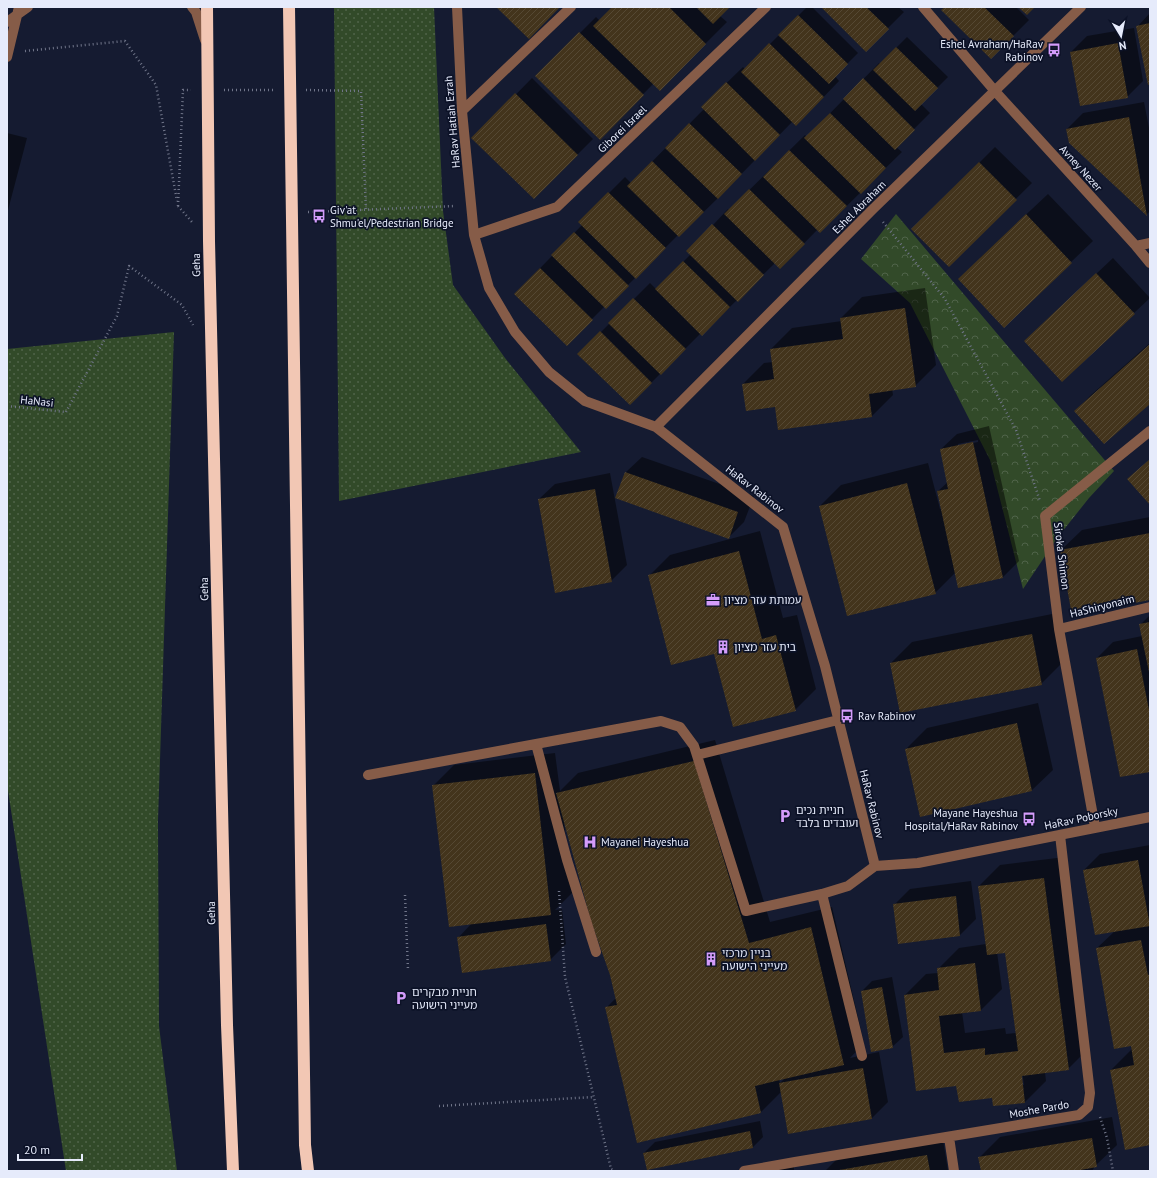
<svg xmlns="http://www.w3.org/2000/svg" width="1157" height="1178" font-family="'PT Sans','Noto Sans Hebrew',sans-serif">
<defs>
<pattern id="grass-dots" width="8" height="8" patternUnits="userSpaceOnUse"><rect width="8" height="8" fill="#324a29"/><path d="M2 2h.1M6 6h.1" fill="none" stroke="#506449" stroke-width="1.8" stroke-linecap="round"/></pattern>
<pattern id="forest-crowns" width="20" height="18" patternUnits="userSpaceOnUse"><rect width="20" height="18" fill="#324a29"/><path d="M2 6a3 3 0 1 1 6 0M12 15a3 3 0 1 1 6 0" fill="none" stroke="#506449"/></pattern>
<pattern id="building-hatch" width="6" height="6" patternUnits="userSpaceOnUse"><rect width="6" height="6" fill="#43341c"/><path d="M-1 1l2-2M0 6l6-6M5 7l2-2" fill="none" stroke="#554833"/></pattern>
</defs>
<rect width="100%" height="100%" fill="#151b31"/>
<path fill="url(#grass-dots)" d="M334 7H434L443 211 453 285 505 358 581 452 339 501Z
M174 332 158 821 159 1026 177 1171H66L7 784V349Z"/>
<path fill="url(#forest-crowns)" d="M896 214 1011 350 1114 471 1089 498 1058 537 1023 589 990 460 910 303 861 259Z"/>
<path fill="#0007" fill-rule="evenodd" d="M613 7H728L720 16 727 22 660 89 654 83 600 138 537 76 596 17 600 21Z
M807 7H812L858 53 835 76 839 81 812 109 793 121 718 198 679 236 678 235 606 307 605 306 567 344 515 294 582 225 580 222 625 177 631 183 704 109 702 107 743 67 745 69Z
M823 7H898L904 12 866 50Z
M946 7H1016L1029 20 991 58Z
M1150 13V83L1138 26Z
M1134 28 1143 81 1127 97 1071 52 1087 36Z
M907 37 948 77 921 104 930 113 896 147 902 152 820 232 818 229 780 268 775 263 702 334 701 333 630 404 579 354 650 283 656 289 691 254 713 225 728 209 729 210 805 135 807 137 879 63 880 64Z
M532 78 593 139 534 198 473 138Z
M1144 102 1150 133V211L1147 214 1067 129 1083 113Z
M7 133 27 138 7 214Z
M995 147 1032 183 949 265 913 229Z
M1048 194 1093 241 1004 326 980 258Z
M1113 258 1150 298 1134 313 1025 341Z
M925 288 936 365 915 386 892 389 893 395 872 416 776 405 743 384 764 363 773 362 771 349 792 328 842 321 841 318 862 297Z
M1150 343V403L1076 411 1091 395Z
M989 426 1019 561 1003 577 959 586 956 572 935 593 820 506 841 485 928 463 940 509H942L938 491 948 482 941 449 957 434ZM978 440V442L958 446V444Z
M642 457 754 496 744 522 728 538 626 472Z
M610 473 627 565 611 581 539 499 555 484Z
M1150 517V599L1061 550 1082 530Z
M760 531 783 618 797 615 816 689 795 710 715 653 649 576 670 555Z
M1052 614 1062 663 1041 684 891 663 912 642Z
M1150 615V771L1097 658 1113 642 1142 636 1140 625Z
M1038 703 1053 770 1032 790 906 749 927 728Z
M715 740 770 922 832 907 864 1043 850 1058 879 1052 888 1102 872 1118 789 1133 781 1092 760 1113 606 1008 616 998 610 974 565 823H564L572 893 555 910 562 909 566 944 550 960 458 938 472 923 433 786 454 765 555 753 560 791 578 773ZM785 1078 780 1083 779 1079Z
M1150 845V1144L1111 1070 1132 1049 1097 948 1115 931 1084 870 1100 854Z
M1065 857 1089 1048 1068 1069 1045 1072 1046 1081 1025 1102 994 1105 993 1097 957 1084 905 995 926 974 938 973V969L959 948 986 944 979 886 1000 865ZM1006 951 1016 1033 1006 1034 1005 1028 965 1033 962 1012 981 1010 1002 989 997 952ZM1022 1071 1024 1085H1022L1020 1072Z
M971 881 976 919 960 935 899 943 894 905 910 889Z
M892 977 903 1037 892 1047 862 991 872 981Z
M1112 1117 1117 1145 1095 1166 1092 1171H982L979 1158 1000 1137Z
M760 1121 763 1137 753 1147 644 1153 655 1142Z
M943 1140 948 1171H825L838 1158Z
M794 1167V1171H770Z"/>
<path fill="url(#building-hatch)" d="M496 7H560L529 39Z
M612 7H669L706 44 660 91 593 26Z
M696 7H730L713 24Z
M821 7H866L889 29 866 52Z
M945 7H984L1014 36 991 59 941 10Z
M1018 7H1035L1027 15Z
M798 15 848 64 829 84 778 35Z
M1150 23V84L1148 85 1136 26Z
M579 32 644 95 600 140 535 76Z
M769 43 824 97 796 126 741 72Z
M1118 43 1128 98 1080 106 1070 52Z
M896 47 938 88 915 111 873 70Z
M863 78 915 130 895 150 843 99Z
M726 82 780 135 755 161 701 107Z
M515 93 578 155 534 199 471 138Z
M830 113 886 168 861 194 804 138Z
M1129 117 1147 216 1069 143 1066 129Z
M689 123 742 174 718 199 665 148Z
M789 150 847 206 820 233 763 177Z
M652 161 704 212 679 237 627 186Z
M979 162 1017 200 949 267 911 229Z
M749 189 805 244 780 269 724 214Z
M608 192 666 248 636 279 578 222Z
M1026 214 1072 263 1004 328 958 279Z
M712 224 764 275 738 302 686 251Z
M574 232 629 286 606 309 551 255Z
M683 261 730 307 702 336 655 289Z
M540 268 593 320 567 346 514 294Z
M1096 273 1135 314 1062 382 1024 341Z
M633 298 686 349 661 375 608 323Z
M905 308 916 387 869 394 872 417 778 430 775 407 746 411 742 384 774 379 770 349 843 339 840 318Z
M600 331 652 383 630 405 577 354Z
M1150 344V404L1104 444 1074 411Z
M973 442 1003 578 958 588 937 491 948 489 940 449Z
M1150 459V505L1127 479Z
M625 472 738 512 729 539 615 498Z
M907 483 936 594 847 616 819 506Z
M595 489 612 582 555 593 538 499Z
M1150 533V600L1072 615 1060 550Z
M739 551 762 639 776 635 796 711 733 727 714 654 671 665 648 575Z
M1150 622V672H1149L1139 624Z
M1032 634 1042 685 900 713 890 663Z
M1137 649 1150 715V772L1120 777 1096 658Z
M1017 723 1032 791 920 817 905 749Z
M694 761 749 943 811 927 844 1065 755 1086 761 1113 637 1143 605 1007 617 1005 610 975 591 921 556 793Z
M535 773 551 915 449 927 432 785Z
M1138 860 1150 926 1095 935 1083 870Z
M1044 878 1069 1070 1022 1076 1025 1103 993 1106 992 1098 959 1102 956 1086 916 1091 904 995 939 990 937 968 975 963 981 1011 939 1016 944 1053 985 1048V1055L1018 1051 1005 953 987 955 978 886Z
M956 896 960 936 898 944 893 904Z
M546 924 551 961 462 973 457 937Z
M1141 940 1148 975 1150 974V1145L1125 1150 1110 1070 1134 1065 1131 1046 1114 1049 1096 948Z
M882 987 893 1048 871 1052 861 991Z
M863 1068 872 1119 788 1134 779 1083Z
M750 1131 753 1148 647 1170 643 1153Z
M1092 1138 1097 1167 1075 1171H981L978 1157Z
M927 1155 930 1171H839V1170Z"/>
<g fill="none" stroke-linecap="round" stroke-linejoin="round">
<path stroke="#71768a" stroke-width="2.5" stroke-dasharray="1 3" stroke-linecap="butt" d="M25 51 125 41 156 85 177 201
M224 90H273
M306 90 361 91 366 210
M178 206 183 90H191
M178 206 192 222
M308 212 455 206
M883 222 945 299 1016 430 1040 501
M7 406 65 412
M66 412 117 316 129 266 182 305 193 325
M559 891 565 977 611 1169 615 1171
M405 895 408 970
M439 1106 594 1097
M1100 1117 1107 1138 1113 1171"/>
<path stroke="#865c48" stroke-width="10" d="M192 7 196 12 205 40
M457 7 462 111 474 235 489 288 515 332 549 372 585 401 656 427 783 527 825 666 875 866
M923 7 994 90 1136 246 1150 263
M7 22 28 7
M7 57 19 7
M462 111 571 7
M474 235 557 207 766 7
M1136 246 1150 243
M656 427 873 209 1081 7
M1059 629 1150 607
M536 744 567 860 596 952
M697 755 838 720
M368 775 661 721 680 727 694 746 746 911 822 894 848 886 875 866
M1095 827 1059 629 1045 516 1150 431
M875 866 918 863 1150 817
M822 894 862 1056
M949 1137 954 1171
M744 1171 795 1162 1079 1115 1088 1107 1090 1093 1060 835"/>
<path stroke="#f2c7b4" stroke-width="12" d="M207 7 209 241 227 1025 233 1171
M289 7 305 1145 308 1171"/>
</g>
<defs>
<g id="bus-bare" transform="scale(1.08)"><path d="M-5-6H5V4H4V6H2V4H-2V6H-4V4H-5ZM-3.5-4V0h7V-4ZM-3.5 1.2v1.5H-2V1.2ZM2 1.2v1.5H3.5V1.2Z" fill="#d49cfb" stroke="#0c1227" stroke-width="2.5" paint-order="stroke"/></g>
<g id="office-bare" transform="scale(1.08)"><path d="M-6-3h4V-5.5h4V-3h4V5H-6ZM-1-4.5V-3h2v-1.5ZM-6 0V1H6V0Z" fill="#d49cfb" stroke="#0c1227" stroke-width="2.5" paint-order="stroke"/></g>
<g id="building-bare" transform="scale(1.08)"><path d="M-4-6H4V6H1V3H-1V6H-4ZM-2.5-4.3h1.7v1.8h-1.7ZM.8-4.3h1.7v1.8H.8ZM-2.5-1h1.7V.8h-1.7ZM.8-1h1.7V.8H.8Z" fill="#d49cfb" stroke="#0c1227" stroke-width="2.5" paint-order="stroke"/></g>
<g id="parking-bare" transform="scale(1.08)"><path d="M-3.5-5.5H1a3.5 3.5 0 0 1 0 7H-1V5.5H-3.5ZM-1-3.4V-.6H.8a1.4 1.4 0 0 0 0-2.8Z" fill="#d49cfb" stroke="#0c1227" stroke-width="2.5" paint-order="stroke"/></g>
<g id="hospital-bare" transform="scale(1.08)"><path d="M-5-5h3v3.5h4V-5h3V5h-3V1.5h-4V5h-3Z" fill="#d49cfb" stroke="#0c1227" stroke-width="2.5" paint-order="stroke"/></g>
</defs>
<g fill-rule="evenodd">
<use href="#bus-bare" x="1054" y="50"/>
<use href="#bus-bare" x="319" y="216"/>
<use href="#office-bare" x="713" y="600"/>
<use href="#building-bare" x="723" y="647"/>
<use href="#bus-bare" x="847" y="716"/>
<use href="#parking-bare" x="785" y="816"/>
<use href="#bus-bare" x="1029" y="819"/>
<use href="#hospital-bare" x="590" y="842"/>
<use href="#building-bare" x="711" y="959"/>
<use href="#parking-bare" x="401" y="998"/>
</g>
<g text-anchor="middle" stroke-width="3.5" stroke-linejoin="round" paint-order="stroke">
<g font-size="11" fill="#e6ebfb" stroke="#0c1227" text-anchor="start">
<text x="1043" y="48" text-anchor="end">Eshel Avraham/HaRav<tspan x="1043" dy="13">Rabinov</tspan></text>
<text x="330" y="214">Giv'at<tspan x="330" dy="13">Shmu'el/Pedestrian Bridge</tspan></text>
<text x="724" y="604">עמותת עזר מציון</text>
<text x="734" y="651">בית עזר מציון</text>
<text x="858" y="720">Rav Rabinov</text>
<text x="796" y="814">חניית נכים<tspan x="796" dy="13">ועובדים בלבד</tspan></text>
<text x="1018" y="817" text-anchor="end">Mayane Hayeshua<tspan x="1018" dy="13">Hospital/HaRav Rabinov</tspan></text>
<text x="601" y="846">Mayanei Hayeshua</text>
<text x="722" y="957">בניין מרכזי<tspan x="722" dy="13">מעייני הישועה</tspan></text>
<text x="412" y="996">חניית מבקרים<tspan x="412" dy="13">מעייני הישועה</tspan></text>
</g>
<g font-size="11" fill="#e6ebfb" stroke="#0c1227">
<text transform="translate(452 122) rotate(-95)" y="4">HaRav Hatiah Ezrah</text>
<text transform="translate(622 129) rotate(-44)" y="4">Giborei Israel</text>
<text transform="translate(1081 168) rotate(48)" y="4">Avney Nezer</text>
<text transform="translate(859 207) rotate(-45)" y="4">Eshel Abraham</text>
<text transform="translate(196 265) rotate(-91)" y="4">Geha</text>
<text transform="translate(37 401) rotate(6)" y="4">HaNasi</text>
<text transform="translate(755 489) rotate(38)" y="4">HaRav Rabinov</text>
<text transform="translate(1062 556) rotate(83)" y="4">Siroka Shimon</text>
<text transform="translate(204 589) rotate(-91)" y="4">Geha</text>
<text transform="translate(1102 606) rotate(-14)" y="4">HaShiryonaim</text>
<text transform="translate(872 804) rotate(76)" y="4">HaRav Rabinov</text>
<text transform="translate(1081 818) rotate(-12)" y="4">HaRav Poborsky</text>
<text transform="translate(211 913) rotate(-91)" y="4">Geha</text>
<text transform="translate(1039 1109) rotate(-10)" y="4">Moshe Pardo</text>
</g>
</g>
<rect width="1157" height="1178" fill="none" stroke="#e6ebfb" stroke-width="16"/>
<g transform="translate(1121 36) rotate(170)" stroke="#0c1227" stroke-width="3" paint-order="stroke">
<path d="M0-3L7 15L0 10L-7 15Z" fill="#e6ebfb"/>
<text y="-6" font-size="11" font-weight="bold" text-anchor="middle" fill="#e6ebfb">N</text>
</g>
<path d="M18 1154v6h64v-6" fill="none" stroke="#e6ebfb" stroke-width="2"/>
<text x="24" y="1154" font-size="12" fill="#e6ebfb" stroke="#0c1227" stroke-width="3" paint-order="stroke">20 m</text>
</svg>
